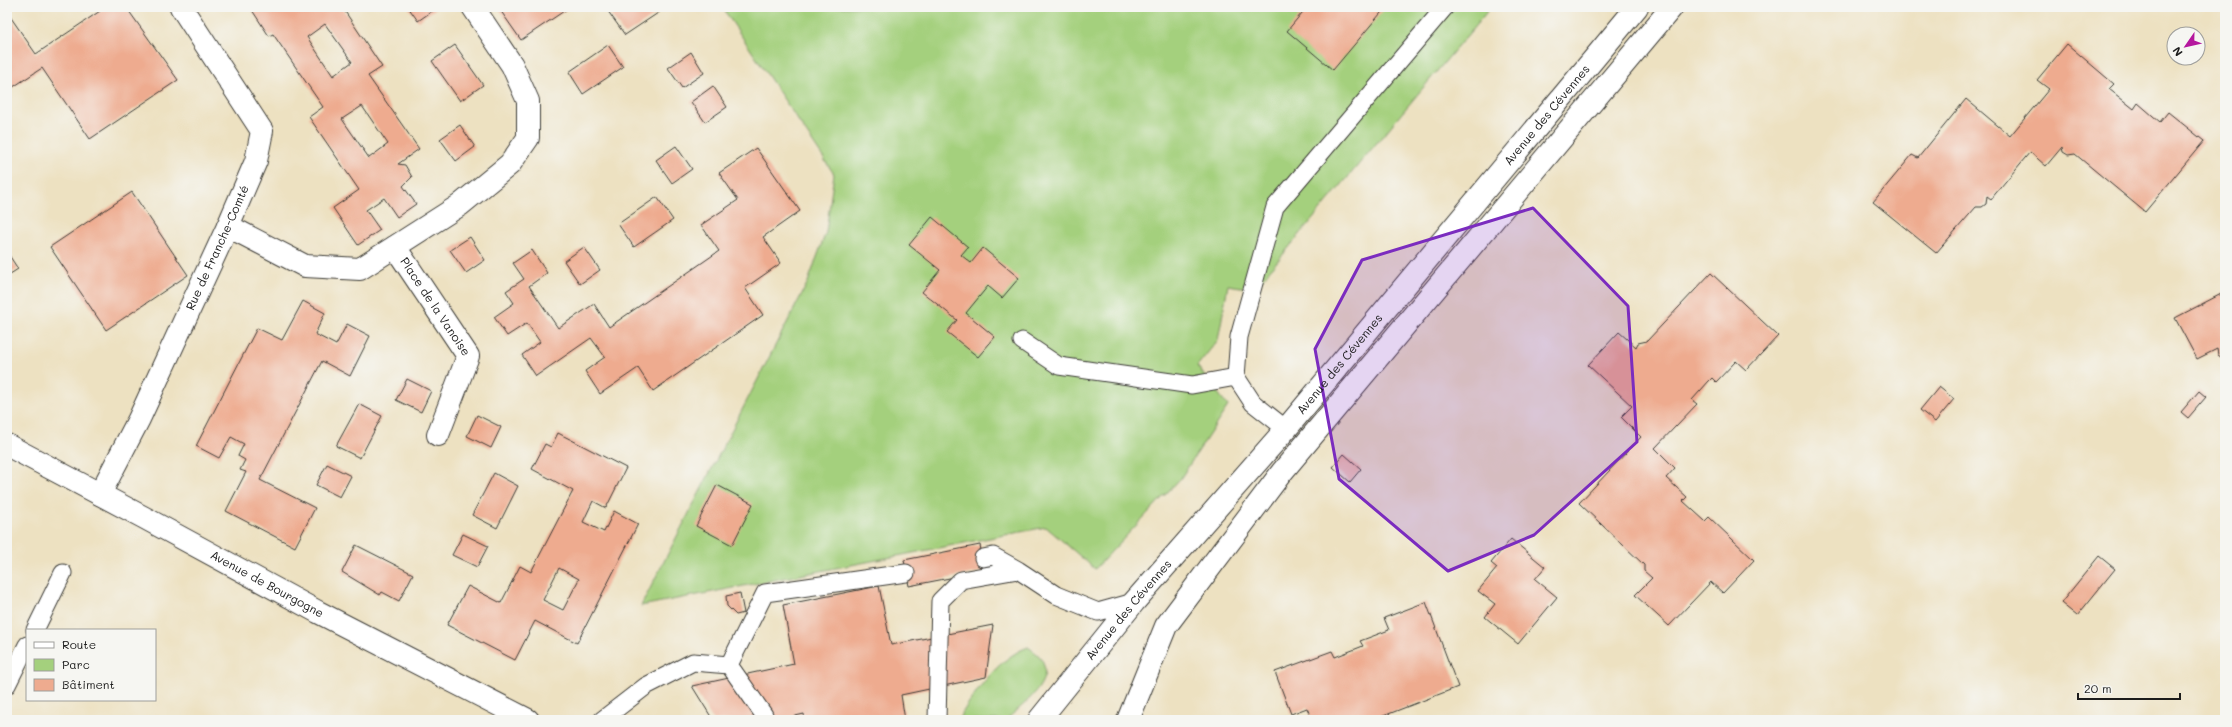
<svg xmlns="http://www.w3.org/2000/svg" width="2232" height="727" font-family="Mali,sans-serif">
<rect width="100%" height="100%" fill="#f6f6f2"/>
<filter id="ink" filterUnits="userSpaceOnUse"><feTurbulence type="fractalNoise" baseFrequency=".025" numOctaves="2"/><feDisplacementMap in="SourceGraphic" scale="8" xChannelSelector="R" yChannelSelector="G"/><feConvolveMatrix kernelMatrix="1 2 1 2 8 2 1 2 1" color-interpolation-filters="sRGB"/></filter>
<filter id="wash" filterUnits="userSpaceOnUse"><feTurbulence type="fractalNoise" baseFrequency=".012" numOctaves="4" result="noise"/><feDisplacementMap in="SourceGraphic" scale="16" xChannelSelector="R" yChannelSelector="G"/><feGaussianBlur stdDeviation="0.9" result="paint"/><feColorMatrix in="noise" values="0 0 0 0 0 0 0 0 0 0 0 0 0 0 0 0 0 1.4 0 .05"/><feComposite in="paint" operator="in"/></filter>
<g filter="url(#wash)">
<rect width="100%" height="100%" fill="#ede1c1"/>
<path fill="#a4d07d" stroke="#60764c" d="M722 7H1491L1254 289 1228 285 1218 340 1197 366 1228 406 1180 479 1095 569 1046 527 641 606 808 282 826 232 834 174Z
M1028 647C1032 650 1037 653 1040 657 1058 681 1021 706 1006 720H958C974 693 998 658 1028 647Z"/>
<g id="blocks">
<path fill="#eeab8f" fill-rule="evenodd" d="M106 7H126L178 80 90 139 42 68 7 91V12L36 54Z
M250 7H342L382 67 368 76 419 149 398 164 405 165 412 177 403 186 416 204 397 217 384 198 366 210 380 230 358 245 333 208 359 190 309 117 323 107 273 34 269 36ZM325 24 352 62 333 76 307 37ZM362 106 388 144 369 158 342 119Z
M408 7H438L418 21Z
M498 7H570L521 40Z
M605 7H659L661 11 625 35Z
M1307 7H1386L1333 70 1287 31Z
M2067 44 2114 84 2109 89 2134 109 2138 103 2160 122 2168 112 2204 141 2145 212 2075 154 2068 155 2063 152 2062 147 2046 166 2030 152 1991 199 1987 196 1986 204 1982 207H1976L1936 253 1873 202 1912 155 1918 158 1966 99 2010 136 2049 89 2037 80Z
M455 45 483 85 460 101 432 61Z
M608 45 623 67 583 94 569 72Z
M691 52 704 73 682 88 668 68Z
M713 86 727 107 705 122 691 102Z
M460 125 475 147 456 161 440 139Z
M676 146 692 169 672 183 656 160Z
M756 148 800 211 763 237 781 263 745 288 763 315 653 391 638 368 600 394 585 371 605 357 591 338 536 376 522 355 540 342 527 323 507 336 494 317 514 303 506 291 524 279 513 263 532 250 547 273 529 286 558 328 594 304 609 327 719 251 701 225 738 200 719 173Z
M132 192 188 275 106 330 50 247Z
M657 197 673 220 634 247 618 224Z
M932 217 968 247 961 255 971 263 983 248 1019 278 1002 298 988 286 966 313 995 337 978 357 947 332 957 320 922 292 940 270 909 245Z
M470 237 485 260 466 273 450 250Z
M584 247 600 270 580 284 564 261Z
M7 252 18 269 7 276Z
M1711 273 1778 336 1746 370 1736 361 1716 382 1712 378 1709 381 1692 400 1697 404 1655 448 1675 468 1666 478 1687 497 1683 501 1705 521 1709 517 1754 560 1723 593 1711 582 1669 626 1635 595 1652 578 1644 571V565L1579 503 1641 437 1621 417 1632 406 1588 365 1619 332 1636 347 1638 343 1647 341Z
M2225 292V360L2218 355 2217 349 2197 359 2175 318Z
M303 301 325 313 315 334 336 345 347 324 370 336 350 376 322 361 260 480 315 508 295 547 226 511 246 472 240 470 245 460 238 456 244 444 231 437 219 458 196 446 257 328 282 340Z
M407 379 431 391 421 412 396 400Z
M1939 387 1954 399 1935 422 1920 410Z
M2199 391 2206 397 2188 418 2181 412Z
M359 404 382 416 360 458 336 446Z
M477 415 501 427 491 448 467 436Z
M558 433 626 468 606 508 593 501 583 522 604 532 614 511 638 524 577 643 535 621 515 660 447 625 468 586 501 603 520 566 531 572 573 491 532 469 545 444 551 447ZM559 568 579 579 563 610 543 600Z
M1344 454 1361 469 1350 482 1333 467Z
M327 464 351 476 340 497 316 485Z
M494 473 518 486 497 528 472 515Z
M717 485 753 504 732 545 696 526Z
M463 534 488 546 477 567 452 555Z
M1511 539 1545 567 1535 579 1557 597 1518 644 1485 617 1495 604 1478 591 1497 568 1491 563Z
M356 545 413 574 399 601 382 592 380 595 342 572Z
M980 545 985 571 909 586 904 560Z
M2099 556 2115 569 2077 616 2061 603Z
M879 586 891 645 993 625 986 677 901 695 905 720H805L804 714 778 720H713L692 686 794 664 783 605Z
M740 593 744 613 736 615 727 606 726 596Z
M1426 602 1458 687 1373 720H1312L1307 708 1291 714 1275 672 1332 651 1335 657 1363 646 1360 641 1389 630 1384 618Z"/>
</g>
</g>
<g filter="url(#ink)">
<use href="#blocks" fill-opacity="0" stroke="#3b3a35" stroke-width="1"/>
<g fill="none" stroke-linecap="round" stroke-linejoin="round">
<g stroke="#3b3a35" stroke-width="19">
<path id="lane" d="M1022 341 1059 366 1192 385 1236 377
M1286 429 1253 403 1236 377 1239 337 1275 207 1445 7
M983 558 993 556 1018 570
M35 630 63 573
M729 665 765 593 906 573
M7 685 27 645
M602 720 646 686 693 662 729 665 764 715 765 720
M937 720 940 601 961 580 1018 570 1056 595 1098 612 1134 602"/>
</g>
<g stroke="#3b3a35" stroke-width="24">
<g id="street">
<path d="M228 226 305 266 360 269 460 205 510 164 528 138V101L512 65 473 7"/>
<path id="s1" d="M395 247 468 356 438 435"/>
<path id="s2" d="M100 494 139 419 228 226 256 161 262 131 181 7"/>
</g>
</g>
<g stroke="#3b3a35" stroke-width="24">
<g id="secondary">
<path id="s3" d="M7 445 143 517 318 612 528 720"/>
<path id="s4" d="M1039 720 1134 602 1286 429 1637 7"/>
<path d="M1128 720 1166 626 1282 472 1672 7"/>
</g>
</g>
<use href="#lane" stroke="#fff" stroke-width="17"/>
<use href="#street" stroke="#fff" stroke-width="22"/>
<use href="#secondary" stroke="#fff" stroke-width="22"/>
</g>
</g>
<path fill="#7b2cbf" fill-opacity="0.2" stroke="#7b2cbf" stroke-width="3" stroke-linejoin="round" d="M1533 208 1628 306 1637 442 1534 535 1448 571 1339 479 1315 349 1362 260Z"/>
<g text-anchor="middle" stroke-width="3" stroke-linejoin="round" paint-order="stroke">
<g font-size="12" fill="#1c1c1c" stroke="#f6f6f2">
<text dy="4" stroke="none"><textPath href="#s4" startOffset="790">Avenue des Cévennes</textPath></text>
<text dy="4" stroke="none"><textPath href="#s2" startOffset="273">Rue de Franche-Comté</textPath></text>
<text dy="4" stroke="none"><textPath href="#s1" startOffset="72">Place de la Vanoise</textPath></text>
<text dy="4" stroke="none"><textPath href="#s4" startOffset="466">Avenue des Cévennes</textPath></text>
<text dy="4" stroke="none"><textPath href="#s3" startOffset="295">Avenue de Bourgogne</textPath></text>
<text dy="4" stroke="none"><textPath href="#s4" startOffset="142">Avenue des Cévennes</textPath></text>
</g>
</g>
<rect width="2232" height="727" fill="none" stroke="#f6f6f2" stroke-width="24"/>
<rect x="26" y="629" width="130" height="72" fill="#f6f6f2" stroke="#9f9f9c"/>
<rect x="34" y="642" width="20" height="6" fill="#ffffff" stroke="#9f9f9c"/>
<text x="62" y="649" font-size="12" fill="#1c1c1c">Route</text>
<rect x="34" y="659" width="20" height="12" fill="#a4d07d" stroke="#9f9f9c"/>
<text x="62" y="669" font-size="12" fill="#1c1c1c">Parc</text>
<rect x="34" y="679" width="20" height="12" fill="#eeab8f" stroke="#9f9f9c"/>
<text x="62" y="689" font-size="12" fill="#1c1c1c">Bâtiment</text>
<g transform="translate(2186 46) rotate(236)"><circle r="19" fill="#f6f6f2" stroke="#9f9f9c"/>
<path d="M0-3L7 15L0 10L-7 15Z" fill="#b5179e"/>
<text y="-6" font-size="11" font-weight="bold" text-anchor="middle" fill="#1c1c1c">N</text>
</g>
<path d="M2078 693v6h102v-6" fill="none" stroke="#1c1c1c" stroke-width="2"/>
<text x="2084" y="693" font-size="12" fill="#1c1c1c" stroke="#f6f6f2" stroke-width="3" paint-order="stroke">20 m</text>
</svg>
